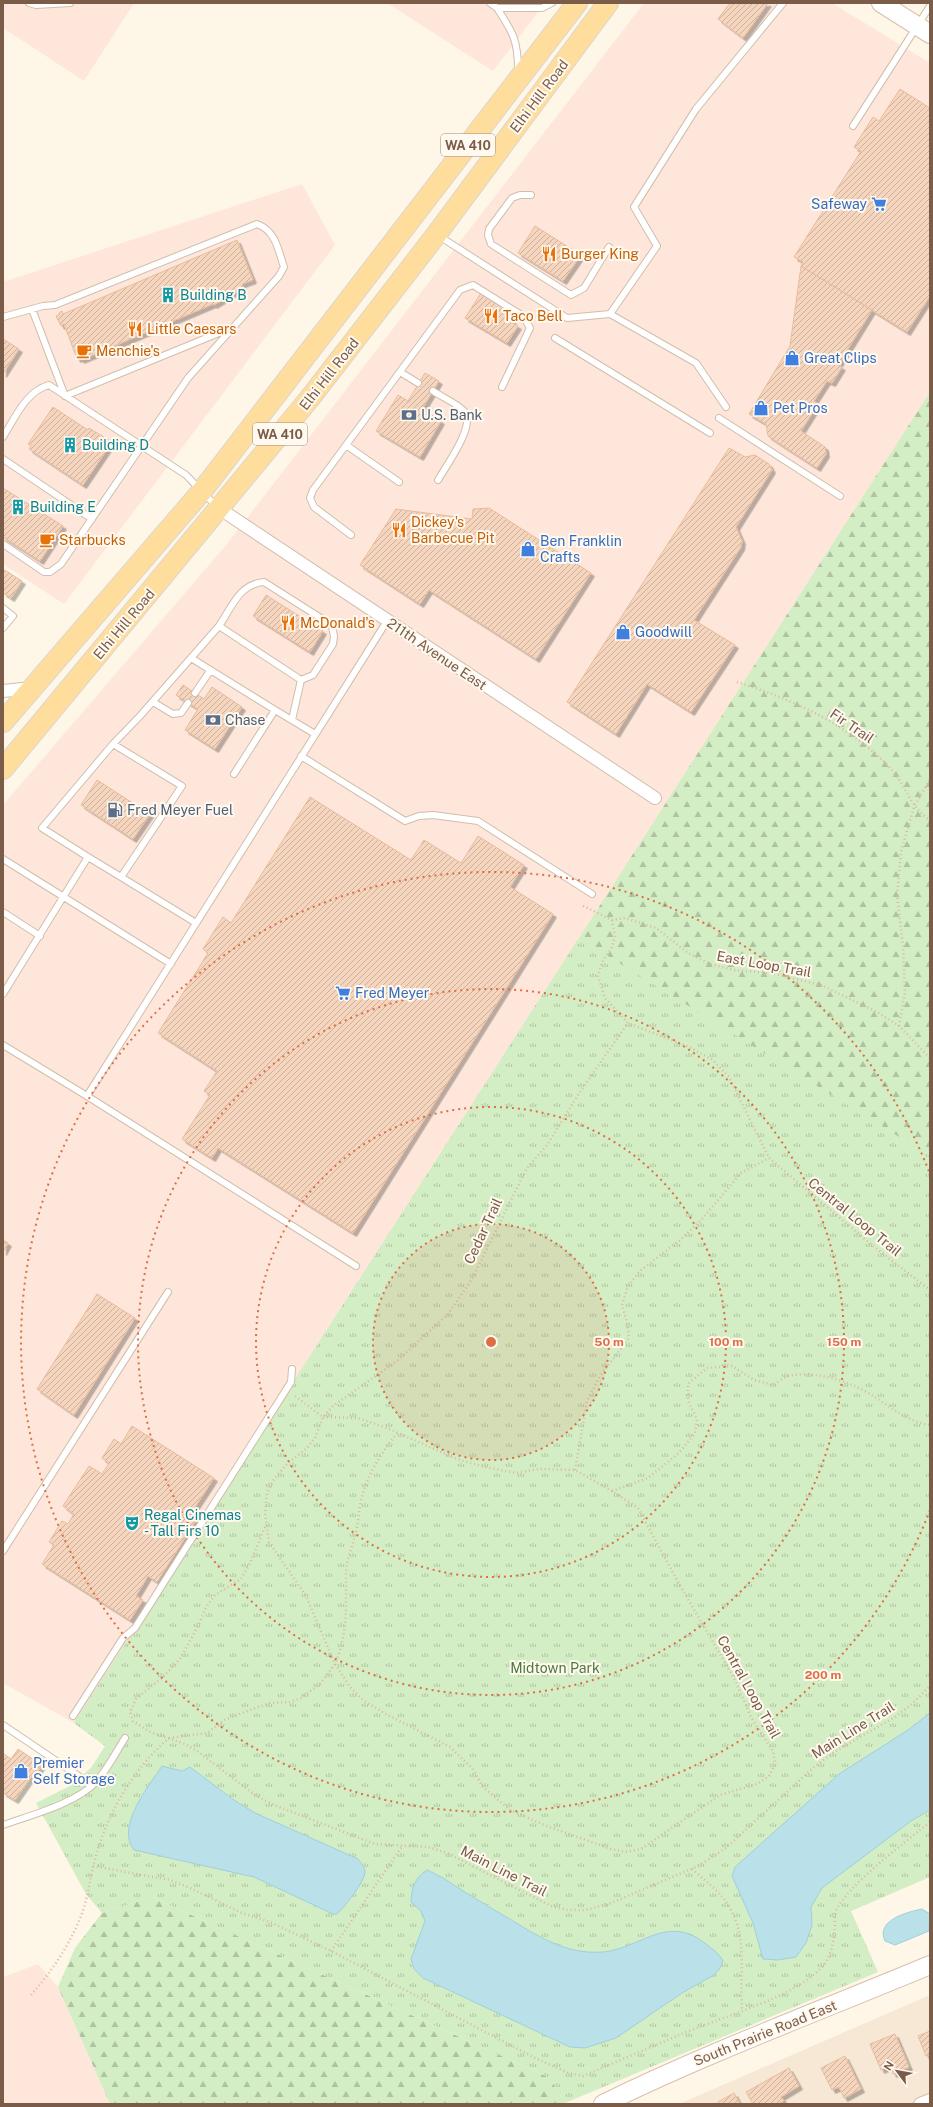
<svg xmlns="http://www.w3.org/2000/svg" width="933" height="2107" font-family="'Public Sans',sans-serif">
<defs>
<pattern id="forest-firs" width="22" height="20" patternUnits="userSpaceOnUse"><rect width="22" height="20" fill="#d3edc4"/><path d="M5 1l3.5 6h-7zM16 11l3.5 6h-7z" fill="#b0c3a1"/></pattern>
<pattern id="park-tufts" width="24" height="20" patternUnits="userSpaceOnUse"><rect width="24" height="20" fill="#d3edc4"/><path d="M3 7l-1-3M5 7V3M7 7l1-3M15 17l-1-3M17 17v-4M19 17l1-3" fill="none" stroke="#b0c3a1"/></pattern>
<pattern id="building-hatch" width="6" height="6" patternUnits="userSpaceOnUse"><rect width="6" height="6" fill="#f5d5bd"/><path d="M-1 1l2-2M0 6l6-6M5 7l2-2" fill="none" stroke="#cbb09c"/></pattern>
<filter id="shadow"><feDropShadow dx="3.5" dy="3.5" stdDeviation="0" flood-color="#0004"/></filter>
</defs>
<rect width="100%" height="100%" fill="#fef6e7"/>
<path fill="#f6e8d5" d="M930 1995V2104H679Z"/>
<path fill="#fee7da" d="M3 3H134L84 81 3 28Z
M387 3H545L493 71Z
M644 3H832L930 63V392L74 1723 3 1683V805L227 544Z
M302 184 335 245 64 604 3 564V282Z
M38 1964 58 1987 110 2104H3V1977Z"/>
<path fill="url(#forest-firs)" d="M930 392V1638L96 1739 74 1723Z
M152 1897 550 2078 565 2103 110 2104 58 1987 75 1948 102 1913Z"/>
<path fill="url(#park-tufts)" d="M579 938 930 1156V1877L851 1911 878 1972 565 2103 550 2078 152 1897 102 1913 86 1894 36 1803 68 1787 91 1768 105 1746 74 1723Z"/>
<path fill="#bae0e9" stroke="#9fd0db" d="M930 1713V1810L911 1821 822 1888 811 1907 812 1925 806 1943 796 1957 778 1960 763 1959 753 1923 732 1876 735 1867 839 1774 908 1730Z
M162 1766 182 1771 190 1767 234 1800 255 1813 358 1859C361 1863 365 1867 365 1872 365 1881 344 1908 337 1914H333L254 1877 134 1850C115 1827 149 1786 162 1766Z
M427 1870 443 1878C464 1892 486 1905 508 1918 538 1936 566 1955 603 1952 642 1948 667 1913 706 1944 712 1949 719 1953 723 1961L720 1968 714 1975 682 1993 616 2038 585 2048 570 2047 423 1978 414 1969 411 1959 425 1921 421 1911 411 1902C412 1887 414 1879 427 1870Z
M922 1909 930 1914 929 1931 895 1945 885 1941C875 1920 908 1912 922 1909Z"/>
<path fill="url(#building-hatch)" stroke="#e9bc9c" filter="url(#shadow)" d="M730 3H768L743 38 718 19Z
M900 89 930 108V296L907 332 801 266 803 262 794 257 861 151 854 147 873 117 879 121Z
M535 226 581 255 563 281 518 253Z
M237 240 253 280 242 284 243 287 214 305 213 304 81 360 80 358 77 359 64 324 61 326 56 316 60 314 59 313 62 311 63 314Z
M801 266 872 310 838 365 842 367 832 383 827 381 814 401 818 404 801 431 825 447 826 454 817 468 768 436 766 424 749 414 790 346Z
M481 293 516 315 511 322 518 326 507 343 465 318Z
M3 339 19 349 3 374Z
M425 373 439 381 422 409 441 421 420 457 376 431 398 395 408 401Z
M53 407 88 430 89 428 112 442 83 485 29 449 31 446 28 444Z
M729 448 745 457 755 455 769 464 772 470 736 527 742 541 741 547 694 620 735 645 691 712 647 684 616 734 567 702Z
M3 488 63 526 40 561 3 537Z
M489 508 591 573 536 659 429 590 420 604 360 565 396 509 472 519 473 509Z
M3 569 22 581 11 598 3 593Z
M266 595 323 631 310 652 253 616Z
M183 685 204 699 212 687 242 707 215 749 185 730 198 709 176 695Z
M97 780 150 814 133 839 81 805Z
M310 797 411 860 424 840 461 863 478 836 524 865 510 887 553 914 353 1233 218 1148 212 1158 182 1139 210 1095 204 1091 217 1071 158 1033 208 953 203 949 223 917 231 923Z
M3 1240 8 1243 3 1252Z
M97 1294 135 1318 74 1415 37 1389Z
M132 1426 214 1478 190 1515 197 1519 157 1582 148 1576 136 1596 143 1600 130 1620 42 1564 54 1545 49 1542 62 1521 68 1524 74 1514 63 1506 89 1466 102 1474 109 1463 102 1458 114 1439 121 1444Z
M18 1749 42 1765 33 1778 31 1777 15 1800 3 1793V1753L11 1759Z
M930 2031V2054L926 2056 918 2036Z
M895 2034 909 2067 893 2074 890 2066 881 2070 870 2044Z
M845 2056 861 2089 844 2098 839 2087 832 2090 821 2068Z
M789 2068 799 2086 781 2097 784 2101 778 2104H753L746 2092Z
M734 2093 740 2104H719L718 2102Z"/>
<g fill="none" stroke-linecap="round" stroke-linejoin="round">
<g stroke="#d1beab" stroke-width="8">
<path id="lane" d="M29 3 36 5 70 3
M490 3 497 8
M518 70C518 40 513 33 497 8H542L552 3
M853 126 930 6
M531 195H520L512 198 489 229 488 235 491 244 571 295 584 288 609 247
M439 236 567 318 610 314 696 363 726 407
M32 309 65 396 231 328
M610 314 657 246 634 207 696 109 783 3
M3 317 43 306 55 305 257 224C276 231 278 250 284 267L279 276 188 378 61 564 50 572H44L3 544
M555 338 710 433
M400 372 418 383
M433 391C442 397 456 403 464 411 477 424 446 466 438 480
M719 418 840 496
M3 437C15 418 26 391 49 385L186 475 217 507
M346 445 399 482
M3 459 92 519
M351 535 314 507 310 498 313 490 460 290 473 285 523 316 530 328 502 387
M3 608 13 616 3 628
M219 626C232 607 239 584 264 582L327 622 332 627 334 636 333 644 313 675 301 680
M191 658 275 710
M195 693 210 671
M153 702 173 714 181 713 188 703
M113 744 140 716 219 626 301 680 292 720
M301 756 405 821 419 816 433 815 478 821 592 894
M234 774 275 710 315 734
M3 859 171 964
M121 877 196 923
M3 912 40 936
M3 994 88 857 121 877 182 786 113 744 42 828 88 857
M3 1045 87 1096
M356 1266 87 1096 387 621
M3 1551 168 1292
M73 1716 123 1638 135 1628 291 1382 292 1369
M3 1725 92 1785
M3 1825C31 1815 75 1804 96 1782 107 1770 116 1752 125 1738"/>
</g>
<g stroke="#d1beab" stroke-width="14">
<path id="street" d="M220 509 655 798
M3 691 32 688
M920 2104 930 2100"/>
</g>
<g stroke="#d7c0ab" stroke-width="20">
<path id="secondary" d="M881 3 930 34
M603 2104C709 2052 820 2011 930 1965"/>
</g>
<g stroke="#dcd5d0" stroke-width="22">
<path id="primary" d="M3 722 202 491 577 3
M3 769 310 398 436 235 608 3"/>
</g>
<path stroke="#dab99f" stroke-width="2.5" stroke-dasharray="1 3" stroke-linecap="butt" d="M737 682C792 699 852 726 892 770 906 786 911 809 930 820
M583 906 612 920 625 918 656 928 688 953 710 964 734 970 771 973 821 985 877 1012 899 1026 930 1058
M612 920 615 936 612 947 602 962 598 976 605 998 628 1023 689 1047 713 1060 729 1077 769 1158 873 1246 930 1290
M899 1026 905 992 903 946 897 895 901 852 914 807 930 779
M295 1396 323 1417
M323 1417 358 1418 387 1428 457 1459 485 1467 516 1473 539 1469 575 1470 612 1491 638 1508 678 1582 735 1680 752 1719 773 1751 775 1765 769 1776 757 1784 720 1795 641 1849 625 1852 611 1849 544 1825 510 1810 483 1787 472 1768 450 1747 384 1713 363 1700 350 1687 335 1664C348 1634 346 1605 346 1574 346 1560 353 1545 356 1532 359 1519 359 1505 363 1493 370 1470 383 1451 398 1432
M575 1470 587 1401 600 1376 629 1338 627 1322 622 1305 628 1286 640 1271 680 1240 702 1219 741 1173 769 1158
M612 1491 648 1478 679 1453 695 1433 697 1419 688 1401V1384L707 1368 732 1366 754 1380 773 1385C778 1382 784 1377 789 1376 811 1370 844 1380 863 1390 886 1402 903 1421 930 1425
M265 1527 251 1561 241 1579 215 1595 206 1607 198 1626 180 1659 164 1676 136 1699 130 1712 133 1721 150 1732 185 1744 197 1751 255 1795 274 1805 375 1844 428 1847 447 1853 551 1906 568 1910H586L611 1903 698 1866 726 1848 814 1767 836 1751 895 1717 913 1703 930 1686
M169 1738 207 1733 224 1720 237 1715 269 1703 290 1702 301 1698 321 1683 335 1664 306 1596 269 1542 265 1513 267 1493 274 1479 288 1463 306 1449 315 1438 323 1417 333 1406 397 1361 448 1314 472 1279 527 1168 547 1145 578 1095 628 1023
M93 1866 170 1880 188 1887 242 1913 270 1922 331 1951 533 2057 568 2073 583 2076C614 2063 646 2049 677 2036 717 2018 792 1999 821 1968 832 1956 834 1941 835 1926 835 1921 834 1915 836 1911 845 1887 908 1840 930 1822
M692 1869C704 1880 718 1890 727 1903 749 1936 739 1974 742 2010
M331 1951 403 1845
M31 1995C52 1971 69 1946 81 1916 88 1898 90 1878 95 1859 107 1814 133 1769 169 1738"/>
<use href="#lane" stroke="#fff" stroke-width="6"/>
<use href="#street" stroke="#fff" stroke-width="12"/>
<use href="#secondary" stroke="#fff" stroke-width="18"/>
<use href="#primary" stroke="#ffde9d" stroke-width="20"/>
</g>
<circle cx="491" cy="1342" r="118" fill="#dd6f46" fill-opacity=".12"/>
<g fill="none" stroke="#dd6f46" stroke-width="2" stroke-dasharray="2 4">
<circle cx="491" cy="1342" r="118"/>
<circle cx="491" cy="1342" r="235"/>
<circle cx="491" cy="1342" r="353"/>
<path d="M930 1510A470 470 0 1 1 930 1174"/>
</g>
<defs>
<g id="supermarket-bare" transform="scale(1.2)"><path d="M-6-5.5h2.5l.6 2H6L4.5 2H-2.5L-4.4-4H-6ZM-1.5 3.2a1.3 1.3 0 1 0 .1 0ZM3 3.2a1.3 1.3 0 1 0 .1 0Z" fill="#3f7fe0" stroke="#fff9ef" stroke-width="2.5" paint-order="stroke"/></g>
<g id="restaurant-bare" transform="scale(1.2)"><path d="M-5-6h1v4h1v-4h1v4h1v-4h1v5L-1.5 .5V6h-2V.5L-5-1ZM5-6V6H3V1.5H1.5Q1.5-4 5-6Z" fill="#e8710a" stroke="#fff9ef" stroke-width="2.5" paint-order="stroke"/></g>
<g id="building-bare" transform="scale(1.2)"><path d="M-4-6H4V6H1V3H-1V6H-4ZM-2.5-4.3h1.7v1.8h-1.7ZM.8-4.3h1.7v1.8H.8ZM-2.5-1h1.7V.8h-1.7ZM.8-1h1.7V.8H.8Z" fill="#0f9aa8" stroke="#fff9ef" stroke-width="2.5" paint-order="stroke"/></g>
<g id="cafe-bare" transform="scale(1.2)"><path d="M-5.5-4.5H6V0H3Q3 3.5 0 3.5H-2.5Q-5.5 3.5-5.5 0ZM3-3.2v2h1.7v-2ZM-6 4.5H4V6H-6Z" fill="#e8710a" stroke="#fff9ef" stroke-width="2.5" paint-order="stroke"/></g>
<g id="shop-bare" transform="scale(1.2)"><path d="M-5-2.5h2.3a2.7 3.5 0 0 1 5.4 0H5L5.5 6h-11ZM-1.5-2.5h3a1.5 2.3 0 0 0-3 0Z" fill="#3f7fe0" stroke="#fff9ef" stroke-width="2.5" paint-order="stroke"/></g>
<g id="bank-bare" transform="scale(1.2)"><path d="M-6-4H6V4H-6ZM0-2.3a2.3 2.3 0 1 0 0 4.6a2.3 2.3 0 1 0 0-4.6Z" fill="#5c6f8a" stroke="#fff9ef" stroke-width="2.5" paint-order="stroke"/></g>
<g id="fuel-bare" transform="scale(1.2)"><path d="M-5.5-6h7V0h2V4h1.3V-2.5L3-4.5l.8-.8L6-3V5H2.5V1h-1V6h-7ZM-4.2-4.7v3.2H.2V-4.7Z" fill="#5c6f8a" stroke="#fff9ef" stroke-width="2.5" paint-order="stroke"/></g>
<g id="theatre-bare" transform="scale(1.2)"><path d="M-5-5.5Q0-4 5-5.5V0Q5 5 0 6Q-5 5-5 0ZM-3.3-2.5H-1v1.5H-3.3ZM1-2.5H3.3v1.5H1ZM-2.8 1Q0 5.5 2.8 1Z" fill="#0f9aa8" stroke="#fff9ef" stroke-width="2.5" paint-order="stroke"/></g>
</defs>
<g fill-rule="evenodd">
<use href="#supermarket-bare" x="879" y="204"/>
<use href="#restaurant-bare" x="549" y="254"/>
<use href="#building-bare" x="168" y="295"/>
<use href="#restaurant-bare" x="491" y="316"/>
<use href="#restaurant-bare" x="135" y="329"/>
<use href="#cafe-bare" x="84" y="351"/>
<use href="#shop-bare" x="792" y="358"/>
<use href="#shop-bare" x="761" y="408"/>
<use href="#bank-bare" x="409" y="415"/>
<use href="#building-bare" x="70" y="445"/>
<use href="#building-bare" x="18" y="507"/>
<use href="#restaurant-bare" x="399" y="530"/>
<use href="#cafe-bare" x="47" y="540"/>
<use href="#shop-bare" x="528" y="549"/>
<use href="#restaurant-bare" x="288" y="623"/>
<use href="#shop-bare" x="623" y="632"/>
<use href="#bank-bare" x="213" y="720"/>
<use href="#fuel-bare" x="115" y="810"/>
<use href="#supermarket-bare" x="343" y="993"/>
<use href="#theatre-bare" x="132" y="1523"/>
<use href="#shop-bare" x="21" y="1771"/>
</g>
<g text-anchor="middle" stroke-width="4" stroke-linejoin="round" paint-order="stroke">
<g fill="#fff9ef" stroke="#a28b7b" stroke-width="1">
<rect x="441" y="134" width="54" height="22" rx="3"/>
<rect x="253" y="423" width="54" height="22" rx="3"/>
</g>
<g font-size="13" font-weight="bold" fill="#7a5c49">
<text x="468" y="150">WA 410</text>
<text x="280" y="439">WA 410</text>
</g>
<g font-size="14" fill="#7a5c49" stroke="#fff9ef">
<text transform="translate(539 96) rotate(-53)" y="5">Elhi Hill Road</text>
<text transform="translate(329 374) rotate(-52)" y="5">Elhi Hill Road</text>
<text transform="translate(124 624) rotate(-50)" y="5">Elhi Hill Road</text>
<text transform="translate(437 654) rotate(34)" y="5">211th Avenue East</text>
<text transform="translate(852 726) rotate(34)" y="5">Fir Trail</text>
<text transform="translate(764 964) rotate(10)" y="5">East Loop Trail</text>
<text transform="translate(855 1217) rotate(39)" y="5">Central Loop Trail</text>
<text transform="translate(483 1231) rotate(-65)" y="5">Cedar Trail</text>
<text transform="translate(749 1687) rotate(61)" y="5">Central Loop Trail</text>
<text transform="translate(853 1730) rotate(-32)" y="5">Main Line Trail</text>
<text transform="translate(504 1871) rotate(27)" y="5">Main Line Trail</text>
<text transform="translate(765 2033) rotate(-22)" y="5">South Prairie Road East</text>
</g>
<g font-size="14" fill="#366cbe" stroke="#fff9ef" text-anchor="start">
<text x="867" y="209" text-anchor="end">Safeway</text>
<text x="804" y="363">Great Clips</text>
<text x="773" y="413">Pet Pros</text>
<text x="540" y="546">Ben Franklin<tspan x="540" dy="16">Crafts</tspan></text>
<text x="635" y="637">Goodwill</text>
<text x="355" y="998">Fred Meyer</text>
<text x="33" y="1768">Premier<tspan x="33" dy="16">Self Storage</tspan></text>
</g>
<g font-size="14" fill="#c56008" stroke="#fff9ef" text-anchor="start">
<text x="561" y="259">Burger King</text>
<text x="503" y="321">Taco Bell</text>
<text x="147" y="334">Little Caesars</text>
<text x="96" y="356">Menchie's</text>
<text x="411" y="527">Dickey's<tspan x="411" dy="16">Barbecue Pit</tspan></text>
<text x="59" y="545">Starbucks</text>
<text x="300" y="628">McDonald's</text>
</g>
<g font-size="14" fill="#0d838f" stroke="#fff9ef" text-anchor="start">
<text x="180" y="300">Building B</text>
<text x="82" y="450">Building D</text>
<text x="30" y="512">Building E</text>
<text x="144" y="1520">Regal Cinemas<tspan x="144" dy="16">- Tall Firs 10</tspan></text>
</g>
<g font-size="14" fill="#4e5e75" stroke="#fff9ef" text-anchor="start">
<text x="421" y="420">U.S. Bank</text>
<text x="225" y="725">Chase</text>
<text x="127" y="815">Fred Meyer Fuel</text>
</g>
<g font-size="14" fill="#4d7a3d" stroke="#fff9ef">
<text x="555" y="1673">Midtown Park</text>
</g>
</g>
<circle cx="491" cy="1342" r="6" fill="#dd6f46" stroke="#fff9ef" stroke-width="2"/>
<g font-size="12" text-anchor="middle" font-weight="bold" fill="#dd6f46" stroke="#fff9ef" stroke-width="4" stroke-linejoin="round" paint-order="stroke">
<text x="609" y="1346">50 m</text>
<text x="726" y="1346">100 m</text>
<text x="844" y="1346">150 m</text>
<text x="823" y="1679">200 m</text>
</g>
<rect width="933" height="2107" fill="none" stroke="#7a5c49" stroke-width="8"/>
<g transform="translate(897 2071) rotate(302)" stroke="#fff9ef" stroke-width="3" paint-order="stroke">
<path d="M0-3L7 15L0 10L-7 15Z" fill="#7a5c49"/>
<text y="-6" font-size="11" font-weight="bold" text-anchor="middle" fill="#7a5c49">N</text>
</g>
</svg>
